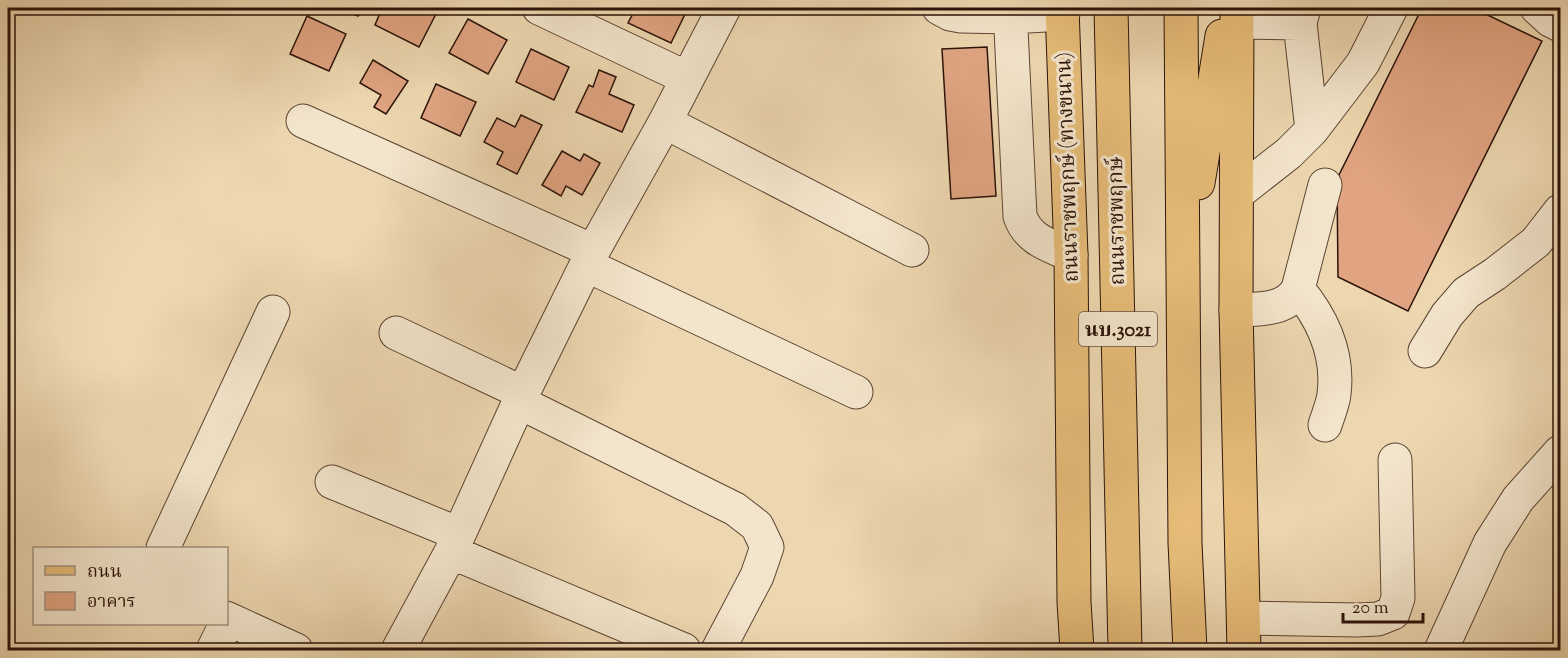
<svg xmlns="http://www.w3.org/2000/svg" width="1568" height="658" font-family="'Sorts Mill Goudy','Noto Serif Thai',serif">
<rect width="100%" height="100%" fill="#edd7b0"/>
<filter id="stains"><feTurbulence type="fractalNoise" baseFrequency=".00333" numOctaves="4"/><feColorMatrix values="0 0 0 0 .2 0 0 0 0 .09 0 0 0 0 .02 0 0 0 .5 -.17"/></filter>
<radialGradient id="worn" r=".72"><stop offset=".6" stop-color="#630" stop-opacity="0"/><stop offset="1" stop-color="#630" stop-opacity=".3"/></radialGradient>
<path fill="#e0a482" stroke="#2c1309" stroke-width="1.5" d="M340 8H362L358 16Z
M382 8H439L419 47 375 25Z
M636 8H688L671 43 628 23Z
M1422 8H1473L1542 41 1408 311 1338 277 1337 179Z
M307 16 346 34 329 71 290 54Z
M468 19 507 40 488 74 449 53Z
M987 47 996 196 951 199 942 49Z
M531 49 569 67 554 100 516 82Z
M373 60 408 81 386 114 374 107 381 95 360 83Z
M599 70 616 77 609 94 634 105 622 132 576 112 589 85 593 87Z
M436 84 476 102 460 136 421 118Z
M521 115 542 125 517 174 497 164 503 152 484 142 497 118 515 127Z
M562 151 580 161 584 154 600 163 582 195 566 186 561 196 542 185Z"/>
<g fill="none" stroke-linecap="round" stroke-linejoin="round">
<g stroke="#5c4433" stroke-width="35">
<path id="minor" d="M539 8 687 78
M939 8 950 14 961 16 1010 17 1063 14
M1010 8 1020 216C1028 240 1049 245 1071 255
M1537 8 1550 20 1560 25
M1238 22 1300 23 1304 8
M1300 23 1312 130
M303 121 593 251
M665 122 912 250
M1238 193 1289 153 1312 130 1363 63 1391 8
M586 265 856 392
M1298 289C1322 318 1339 354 1334 394 1333 404 1328 415 1325 425
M1236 310C1259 309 1286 311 1298 289L1325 185
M396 333 523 393
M1425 351 1447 315 1466 293 1495 274 1536 242 1560 211
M519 402 735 509 757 526 767 547 757 576 718 650
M332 482 459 534
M163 548 273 312
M451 552 684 650
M226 618 296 650
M1244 618 1357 620 1378 619 1393 613 1398 598 1395 460
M213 650 226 624
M398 650 451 552 523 393 593 251 665 122 724 8
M1441 650 1490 543 1518 499 1560 452"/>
</g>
<g stroke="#2c1309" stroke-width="35">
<path id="major" d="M1062 8 1071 255 1074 602 1077 650
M1111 8 1125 650
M1181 8 1185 543 1190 650
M1237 8 1236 310 1244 650
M1198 183 1222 36"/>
</g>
<use href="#minor" stroke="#f3e5cc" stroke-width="33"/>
<use href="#major" stroke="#e6bc78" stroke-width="33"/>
</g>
<g text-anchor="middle" stroke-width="6" stroke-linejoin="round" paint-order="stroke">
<rect fill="#f3e5cc" stroke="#685244" stroke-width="1.5" x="1079" y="312" width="78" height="34" rx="4.5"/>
<g font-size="20" font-weight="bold" fill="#2c1309">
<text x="1118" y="336">นบ.3021</text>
</g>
<g font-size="21" fill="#2c1309" stroke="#f3e5cc">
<text transform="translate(1067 167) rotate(-92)" y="7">ถนนราชพฤกษ์ (ทางขนาน)</text>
<text transform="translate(1116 221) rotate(-91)" y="7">ถนนราชพฤกษ์</text>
</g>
</g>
<rect width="1568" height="658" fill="none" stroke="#edd7b0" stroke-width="30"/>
<rect x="9" y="9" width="1550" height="640" fill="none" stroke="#2c1309" stroke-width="3"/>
<rect x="15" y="15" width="1538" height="628" fill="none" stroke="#2c1309" stroke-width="1.5"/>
<rect x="33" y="547" width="195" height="78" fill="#f3e5cc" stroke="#a3917e" stroke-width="1.5"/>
<rect x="45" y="566" width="30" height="9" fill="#e6bc78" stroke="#a3917e" stroke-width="1.5"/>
<text x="87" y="577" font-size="18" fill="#2c1309">ถนน</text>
<rect x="45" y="592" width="30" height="18" fill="#e0a482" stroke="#a3917e" stroke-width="1.5"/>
<text x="87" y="607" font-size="18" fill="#2c1309">อาคาร</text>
<path d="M1343 613v9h80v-9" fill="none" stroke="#2c1309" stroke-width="3"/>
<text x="1352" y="613" font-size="18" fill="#2c1309" stroke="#f3e5cc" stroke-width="4.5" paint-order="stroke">20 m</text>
<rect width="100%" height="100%" filter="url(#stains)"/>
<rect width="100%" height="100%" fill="url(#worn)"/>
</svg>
